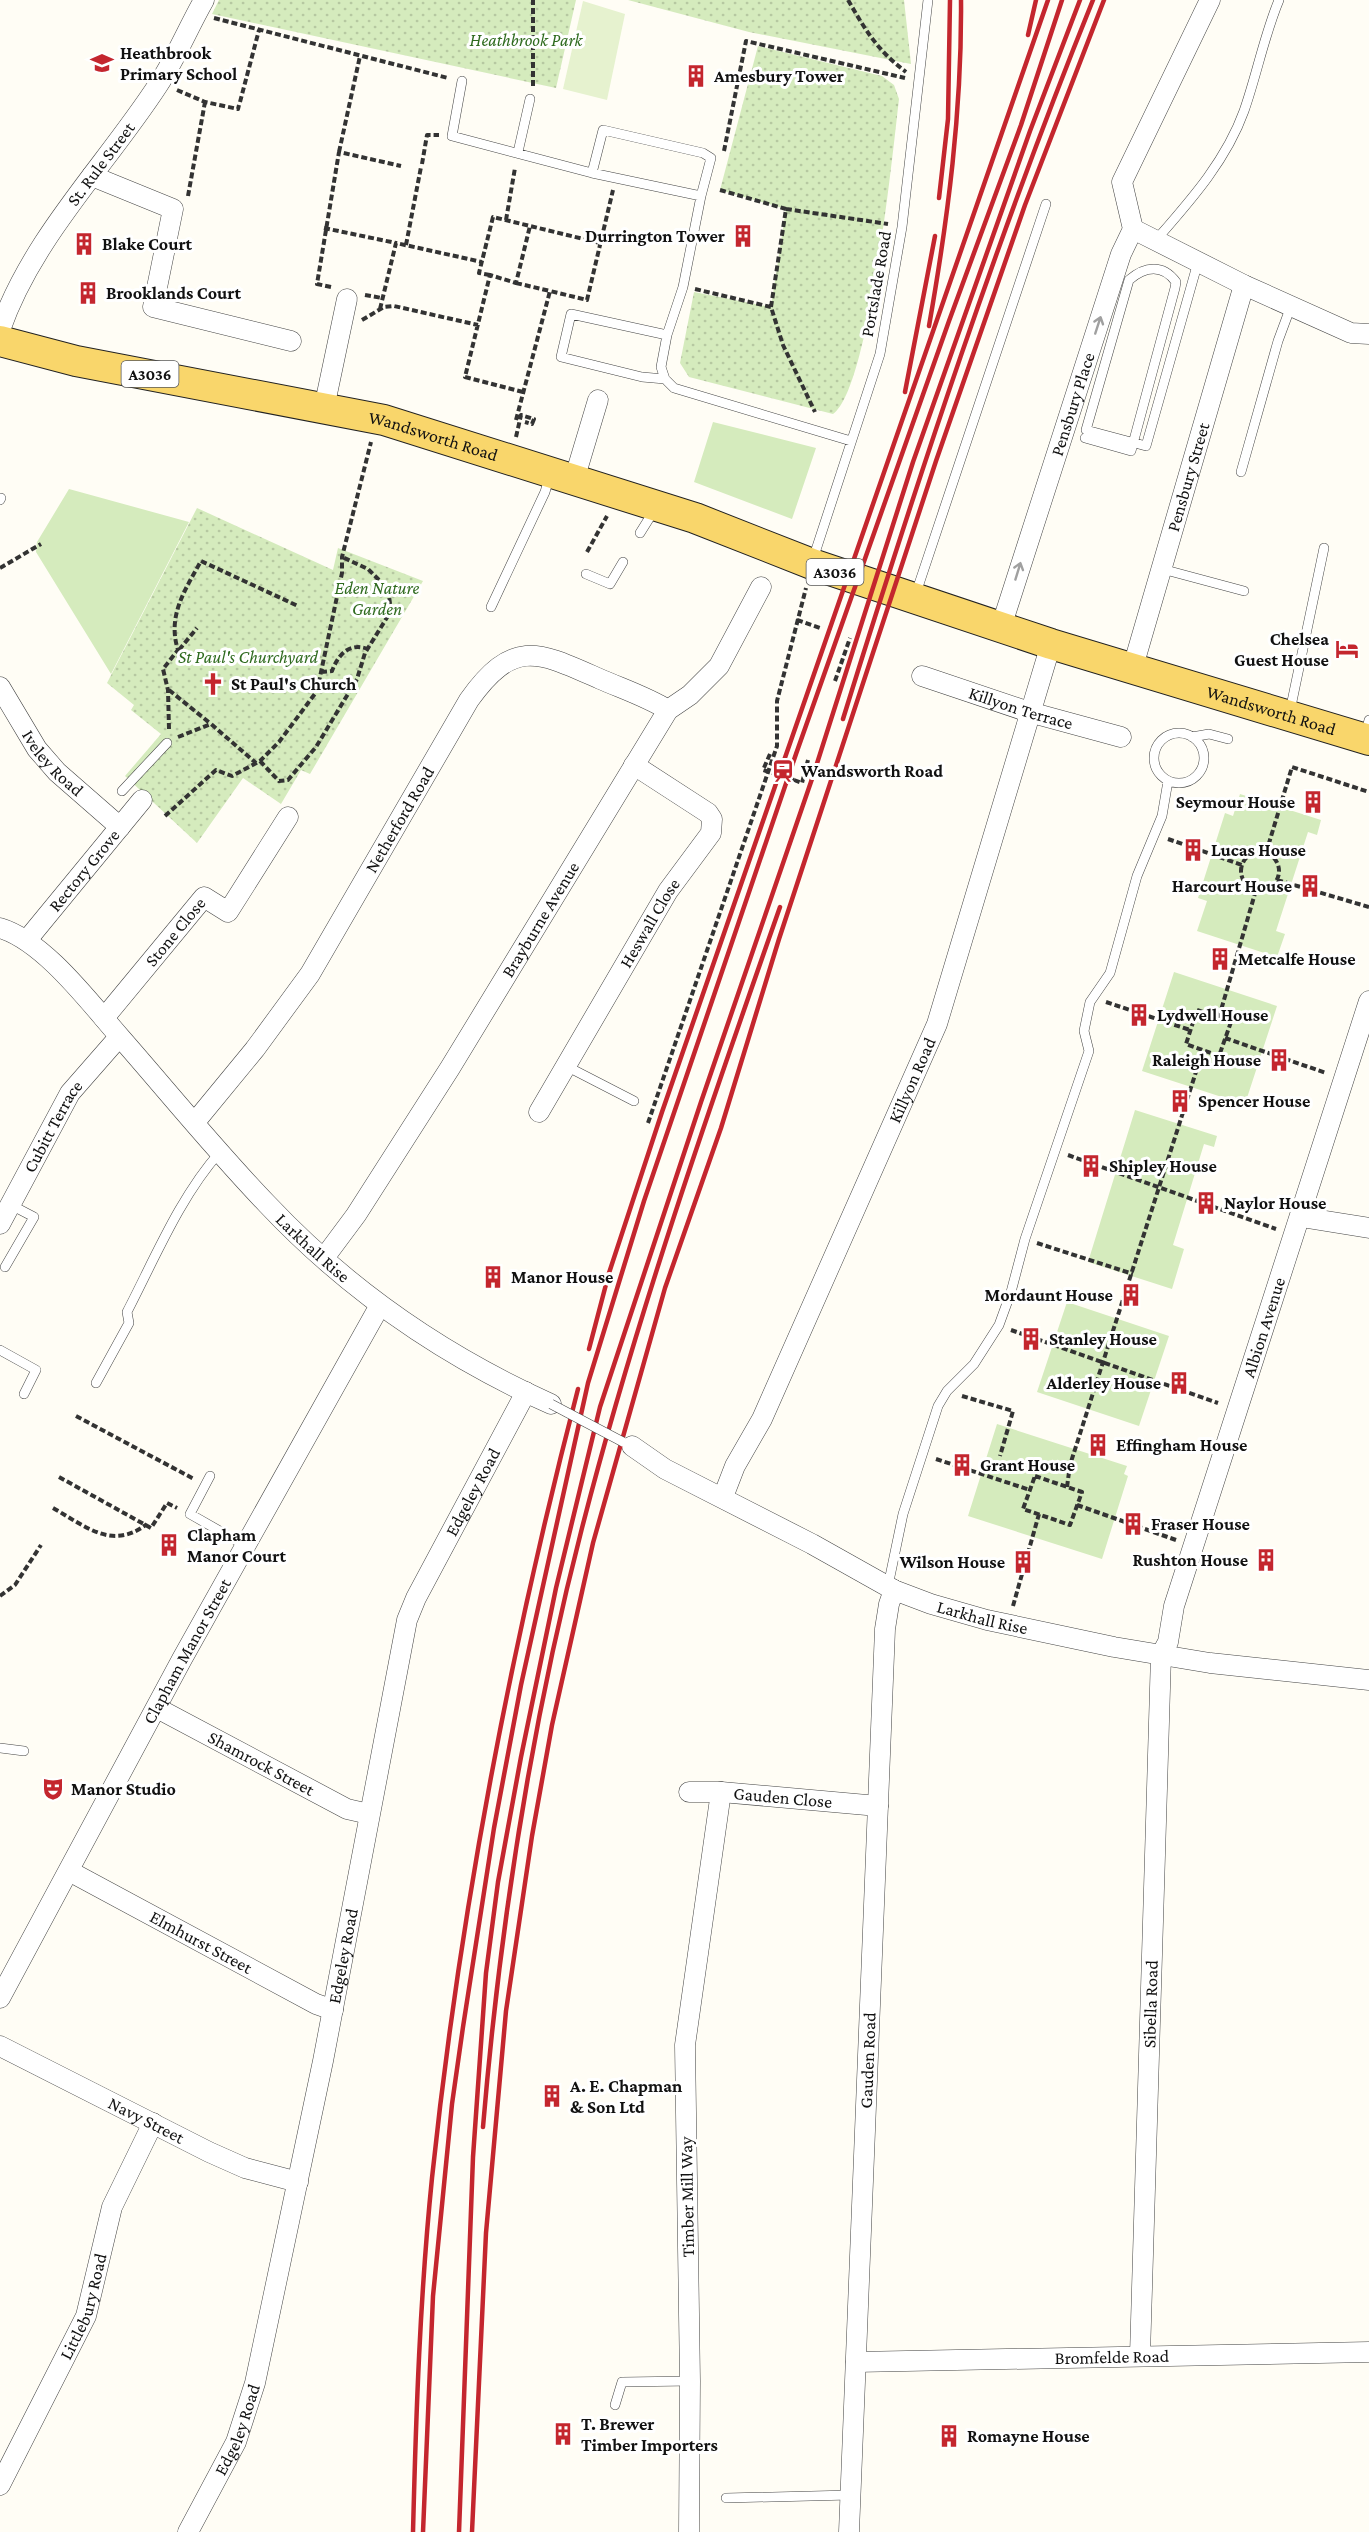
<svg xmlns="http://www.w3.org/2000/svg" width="1369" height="2532" font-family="'Crimson Pro',serif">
<defs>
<pattern id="park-dots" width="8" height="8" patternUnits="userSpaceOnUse" patternTransform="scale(1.5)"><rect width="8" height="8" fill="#d5ebbd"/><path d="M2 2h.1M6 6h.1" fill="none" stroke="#b6c8a1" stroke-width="1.8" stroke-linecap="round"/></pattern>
</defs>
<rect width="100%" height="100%" fill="#fffdf5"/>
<path fill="#d5ebbd" d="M713 422 816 448 792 519 694 482Z
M69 489 189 522 111 674 36 552 37 542Z
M1240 794 1321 820 1317 835 1308 832 1276 931 1285 934 1277 957 1197 931 1207 901 1198 898 1225 813 1233 816Z
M1174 972 1277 1006 1246 1101 1233 1097 1231 1100 1142 1071Z
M1135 1110 1217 1136 1214 1147 1204 1144 1173 1245 1184 1249 1172 1289 1088 1262Z
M1067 1302 1169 1336 1139 1426 1037 1392Z
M997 1424 1127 1466 1124 1474 1128 1476 1102 1559 968 1516Z"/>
<path fill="url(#park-dots)" d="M219 0H576L556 88 212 14Z
M628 0H904L911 64 749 32Z
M758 46 882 76 894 85 899 99C893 151 869 390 833 414L689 377 680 363 694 292 771 307 786 209 720 190Z
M197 508 333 570 338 548 423 581 310 774 301 770 281 804 243 778 197 843 125 776 161 734 131 710 134 705 107 683Z"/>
<path fill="#e6f2cf" d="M583 1 625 14 607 100 563 89Z"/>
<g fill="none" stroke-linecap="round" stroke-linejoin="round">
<g stroke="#444" stroke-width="10">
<path id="service" d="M462 81 452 136 592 173 701 196 683 287 667 335 661 367 665 379 674 388 851 441
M518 152 530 99
M592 173 603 130 703 153 711 158 701 196
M1156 240C1190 201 1226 161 1244 111 1257 74 1264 36 1279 0
M665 379 642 377 561 357 571 314 667 335
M1085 438 1131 451 1175 288 1176 282C1163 264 1145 266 1129 280L1086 430 1146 446 1198 262
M1241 472 1278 341 1291 306
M0 500 1 498
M640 533 655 509
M813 559 880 354 902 227 928 0
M1162 569 1244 591
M586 574 610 584 623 562
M915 596 1046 204
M491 607 545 492 550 475
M1290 711 1324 548
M1154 758a25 25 0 1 1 50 0a25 25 0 1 1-50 0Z
M1365 736 1369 720
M1192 737 1209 734 1228 739
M122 791 167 743
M566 1066 634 1101
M5 1267 34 1217 11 1205
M0 1350 36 1370 24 1394
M96 1383 129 1323 127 1312C154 1260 181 1195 220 1152
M210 1476 190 1514 246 1546
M888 1586 903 1514 938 1406 947 1391 974 1364 999 1325 1011 1292 1025 1239 1089 1051 1084 1031 1090 1002 1110 973 1137 876 1162 816 1168 781
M0 1748 24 1751
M615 2405 622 2382 690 2381
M726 2498 850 2495"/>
</g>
<g stroke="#444" stroke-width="21">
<g id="minor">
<path d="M92 176 173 209 153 307 291 341"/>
<path d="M1133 229 1244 285 1351 333 1369 334"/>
<path id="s1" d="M0 330C32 238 106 165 158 85 176 58 188 28 204 0"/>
<path d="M324 408 347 299"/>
<path d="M574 480 598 400"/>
<path id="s2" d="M1001 627 1121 254 1133 229 1122 182 1210 0"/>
<path id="s3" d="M1132 670 1244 285"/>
<path id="s4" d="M922 676 1029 712 1121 737"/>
<path id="s5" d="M0 687 37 749 57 772 120 827"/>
<path id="s6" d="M0 928C44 941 90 1003 120 1037 169 1093 216 1151 267 1204 348 1290 444 1356 551 1404"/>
<path id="s7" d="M27 940 142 800"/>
<path id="s8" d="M104 1018 204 897 228 912 288 817"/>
<path id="s9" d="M539 1112 668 891 711 833 712 819 708 813 634 765"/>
<path id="s10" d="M195 1122 255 1049 310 974 469 700C514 637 539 652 600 679 623 689 647 697 668 710"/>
<path d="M1301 1217 1369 1228"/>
<path id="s11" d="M0 1224 70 1093 119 1037"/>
<path id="s12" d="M324 1258 356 1215 450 1068 668 710 690 695 719 666 761 587"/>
<path id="s13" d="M632 1446 665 1469 812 1544 894 1590 931 1604 987 1620 1114 1647 1210 1663 1369 1680"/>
<path id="s14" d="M723 1497 735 1466 762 1419 937 1024 1051 644"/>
<path id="s15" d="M1161 1655 1168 1642 1174 1606 1369 1001"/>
<path id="s16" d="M157 1708 347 1809 369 1814"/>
<path id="s17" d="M689 1792H721L878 1806"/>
<path id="s18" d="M69 1871 316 2004 333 2010"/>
<path id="s19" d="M0 1998 182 1659 379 1307"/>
<path id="s20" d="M0 2046 209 2152 245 2168 298 2182"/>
<path id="s21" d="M1140 2355 1161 1655"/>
<path id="s22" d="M856 2362 1369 2352"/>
<path id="s23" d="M0 2485 86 2316 112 2207 153 2123"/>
<path id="s24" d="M188 2532 236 2442 255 2383 323 2061 407 1620 416 1598 526 1392"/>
<path d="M689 2532 690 2381 685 2045 721 1792"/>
<path id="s25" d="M849 2532 885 1629 889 1604 894 1590"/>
</g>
</g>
<g stroke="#222" stroke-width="32">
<g id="primary">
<path id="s26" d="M0 341 76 361 384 420 695 518 812 564 1051 644 1369 740"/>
</g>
</g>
<path stroke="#333" stroke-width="4" stroke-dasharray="6 3" stroke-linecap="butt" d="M848 0C866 31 877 50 906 72
M214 18 448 78
M533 86V0
M177 90 205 102 238 109 239 105
M240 102 259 30
M724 151 746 41 905 78
M339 152 360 56
M422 164 427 135H439
M720 190 786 209
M188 196 205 102
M506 220 515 168
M324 228 396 243
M406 245 421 167
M490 275 479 273 493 217 600 243
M516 283 550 291
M331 287 317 284 339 152 401 166
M695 289 771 307 783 345 815 412
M365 295 382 298
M771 307 786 209 888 224
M380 309 396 243 482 262
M362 320 384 307 394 306 478 325
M523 392 465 377 490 275 516 283 530 226
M516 420 550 291 587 300 613 190
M516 437 521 415 534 419 532 424 525 422
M587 552 607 516
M0 568 41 544
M797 620 820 628
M179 650 197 628
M321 672 332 671C338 655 349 642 368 649
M835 681 850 638
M169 690 211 724
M169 729 168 690 163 669 178 650C167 616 185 590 201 561L298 606
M178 737 211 724 256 763
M260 761 279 781 288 780 316 747 357 679 365 653 391 611 389 596 381 582 368 569 342 557
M794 780 802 783 808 760
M165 816 216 770 232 776 260 761 279 742 317 691 342 573V557L371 442
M1168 839 1242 865
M1241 871a19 19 0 1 1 38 0a19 19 0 1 1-38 0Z
M1266 853 1292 767 1369 792
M1277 880 1369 907
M1106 1002 1190 1030
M1197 1010 1231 1022 1219 1056 1186 1044Z
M1219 1017 1256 890
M1225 1038 1326 1073
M648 1123 777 746V701L806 588
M1068 1155 1276 1229
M1037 1243 1133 1274
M1011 1330 1218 1403
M962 1396 1013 1411 1000 1456
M76 1416 194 1479
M936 1459 1030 1490
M1035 1476 1082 1492 1070 1525 1023 1509Z
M59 1477 151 1528 167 1503 177 1508
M1067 1487 1070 1465 1203 1050
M1077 1505 1176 1540
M53 1508C85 1526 112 1551 147 1524
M0 1596 15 1585 41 1545
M1013 1606 1039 1514"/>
<use href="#service" stroke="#fff" stroke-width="9"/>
<use href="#minor" stroke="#fff" stroke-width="20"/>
<use href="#primary" stroke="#f9d66b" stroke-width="30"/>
<path stroke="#c4262e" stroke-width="4.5" d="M1028 35 1036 0
M939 198 948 119 950 0
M929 326C948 218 962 110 961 0
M905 392 935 236
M843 719C918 477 998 235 1093 0
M589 1349 609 1273 662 1112 1048 0
M483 2127C500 1925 531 1725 582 1528 636 1318 708 1112 780 907
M413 2532C416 2414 420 2296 432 2178 460 1912 511 1647 578 1389
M423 2532 433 2296 452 2104 463 2027 494 1828 521 1685 588 1383 644 1201 796 754 949 321 1021 125 1062 0
M459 2532 473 2157 486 1973 498 1882 521 1757 556 1588 600 1407 701 1102 813 776 913 462 1030 131 1080 0
M472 2532 486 2233 506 2011 532 1836 552 1725 593 1543 665 1288 721 1128 779 939 936 461 1025 205 1104 0"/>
<g stroke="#444" stroke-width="10" stroke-linecap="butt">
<path id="service-bridge" d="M551 1404 623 1442"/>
</g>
<path stroke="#333" stroke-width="4" stroke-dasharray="6 3" stroke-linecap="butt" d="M770 754 763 770 794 780"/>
<use href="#service-bridge" stroke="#fff" stroke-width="9"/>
</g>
<defs><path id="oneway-shaft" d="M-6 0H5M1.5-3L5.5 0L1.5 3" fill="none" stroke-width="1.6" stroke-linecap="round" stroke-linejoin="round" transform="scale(1.5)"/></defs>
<g stroke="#a0a0a0">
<use href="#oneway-shaft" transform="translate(1098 325) rotate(-72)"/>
<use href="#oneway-shaft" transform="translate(1018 571) rotate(-73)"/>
</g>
<defs>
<g id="school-bare" transform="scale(1.8)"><path d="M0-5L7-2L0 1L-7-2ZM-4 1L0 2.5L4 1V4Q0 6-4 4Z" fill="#c4262e" stroke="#fff" stroke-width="2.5" paint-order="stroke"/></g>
<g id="building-bare" transform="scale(1.8)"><path d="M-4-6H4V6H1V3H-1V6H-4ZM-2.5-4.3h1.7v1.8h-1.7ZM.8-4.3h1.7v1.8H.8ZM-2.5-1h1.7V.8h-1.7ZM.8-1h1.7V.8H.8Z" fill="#c4262e" stroke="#fff" stroke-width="2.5" paint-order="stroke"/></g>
<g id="hotel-bare" transform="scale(1.8)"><path d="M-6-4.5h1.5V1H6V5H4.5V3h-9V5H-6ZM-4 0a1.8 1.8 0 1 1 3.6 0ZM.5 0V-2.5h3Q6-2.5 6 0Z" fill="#c4262e" stroke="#fff" stroke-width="2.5" paint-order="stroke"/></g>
<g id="church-bare" transform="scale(1.8)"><path d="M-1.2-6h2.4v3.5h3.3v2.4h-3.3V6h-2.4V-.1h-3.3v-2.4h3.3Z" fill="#c4262e" stroke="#fff" stroke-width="2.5" paint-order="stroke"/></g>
<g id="station-bare" transform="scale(1.8)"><path d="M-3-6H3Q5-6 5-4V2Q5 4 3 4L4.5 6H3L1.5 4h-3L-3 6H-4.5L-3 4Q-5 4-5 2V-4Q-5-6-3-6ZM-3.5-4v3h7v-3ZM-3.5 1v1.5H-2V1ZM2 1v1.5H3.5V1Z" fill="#c4262e" stroke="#fff" stroke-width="2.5" paint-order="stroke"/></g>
<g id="theatre-bare" transform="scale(1.8)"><path d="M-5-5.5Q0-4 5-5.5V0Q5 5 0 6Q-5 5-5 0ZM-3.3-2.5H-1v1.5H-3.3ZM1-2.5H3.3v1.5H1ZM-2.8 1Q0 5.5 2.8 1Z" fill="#c4262e" stroke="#fff" stroke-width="2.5" paint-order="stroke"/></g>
</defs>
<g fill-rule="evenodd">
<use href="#school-bare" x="102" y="63"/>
<use href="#building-bare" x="696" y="76"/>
<use href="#building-bare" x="743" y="236"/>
<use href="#building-bare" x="84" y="244"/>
<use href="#building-bare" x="88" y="293"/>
<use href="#hotel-bare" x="1347" y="649"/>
<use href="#church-bare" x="213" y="684"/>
<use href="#station-bare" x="783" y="771"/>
<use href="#building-bare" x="1313" y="802"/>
<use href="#building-bare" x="1193" y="850"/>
<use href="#building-bare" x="1310" y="886"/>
<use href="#building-bare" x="1220" y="959"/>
<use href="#building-bare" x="1139" y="1015"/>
<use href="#building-bare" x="1279" y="1060"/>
<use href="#building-bare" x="1180" y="1101"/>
<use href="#building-bare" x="1091" y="1166"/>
<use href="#building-bare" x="1206" y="1203"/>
<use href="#building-bare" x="493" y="1277"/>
<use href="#building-bare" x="1131" y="1295"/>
<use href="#building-bare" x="1031" y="1339"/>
<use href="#building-bare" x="1179" y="1383"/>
<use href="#building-bare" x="1098" y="1445"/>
<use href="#building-bare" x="962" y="1465"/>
<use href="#building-bare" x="1133" y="1524"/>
<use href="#building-bare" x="169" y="1545"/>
<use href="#building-bare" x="1266" y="1560"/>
<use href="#building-bare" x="1023" y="1562"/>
<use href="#theatre-bare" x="53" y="1789"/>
<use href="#building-bare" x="552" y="2096"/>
<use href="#building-bare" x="563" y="2434"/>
<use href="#building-bare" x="949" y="2436"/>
</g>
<g text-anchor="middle" stroke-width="6" stroke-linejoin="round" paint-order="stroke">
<g fill="#fff" stroke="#585858" stroke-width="1.5">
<rect x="121.5" y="361" width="57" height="26" rx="4.5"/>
<rect x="806.5" y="559" width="57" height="26" rx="4.5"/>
</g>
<g font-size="16" font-weight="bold" fill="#111">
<text x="150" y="380">A3036</text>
<text x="835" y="578">A3036</text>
</g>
<g font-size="18" font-style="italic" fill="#2f6b1f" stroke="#fff">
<text x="526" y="46">Heathbrook Park</text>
<text x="377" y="594">Eden Nature<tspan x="377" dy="21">Garden</tspan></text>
<text x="248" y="663">St Paul's Churchyard</text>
</g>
<g font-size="18" font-weight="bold" fill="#111" stroke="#fff" text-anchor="start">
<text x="120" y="59">Heathbrook<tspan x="120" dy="21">Primary School</tspan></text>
<text x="714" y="82">Amesbury Tower</text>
<text x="725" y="242" text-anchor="end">Durrington Tower</text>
<text x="102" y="250">Blake Court</text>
<text x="106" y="299">Brooklands Court</text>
<text x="1329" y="645" text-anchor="end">Chelsea<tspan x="1329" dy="21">Guest House</tspan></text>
<text x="231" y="690">St Paul's Church</text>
<text x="801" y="777">Wandsworth Road</text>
<text x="1295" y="808" text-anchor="end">Seymour House</text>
<text x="1211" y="856">Lucas House</text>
<text x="1292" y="892" text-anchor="end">Harcourt House</text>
<text x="1238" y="965">Metcalfe House</text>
<text x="1157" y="1021">Lydwell House</text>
<text x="1261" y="1066" text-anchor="end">Raleigh House</text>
<text x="1198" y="1107">Spencer House</text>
<text x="1109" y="1172">Shipley House</text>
<text x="1224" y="1209">Naylor House</text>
<text x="511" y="1283">Manor House</text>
<text x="1113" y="1301" text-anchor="end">Mordaunt House</text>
<text x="1049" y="1345">Stanley House</text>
<text x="1161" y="1389" text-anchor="end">Alderley House</text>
<text x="1116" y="1451">Effingham House</text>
<text x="980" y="1471">Grant House</text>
<text x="1151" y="1530">Fraser House</text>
<text x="187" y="1541">Clapham<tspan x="187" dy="21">Manor Court</tspan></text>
<text x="1248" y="1566" text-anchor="end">Rushton House</text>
<text x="1005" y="1568" text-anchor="end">Wilson House</text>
<text x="71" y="1795">Manor Studio</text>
<text x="570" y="2092">A. E. Chapman<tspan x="570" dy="21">&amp; Son Ltd</tspan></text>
<text x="581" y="2430">T. Brewer<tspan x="581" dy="21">Timber Importers</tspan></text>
<text x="967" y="2442">Romayne House</text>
</g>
<g font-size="18" fill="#111" stroke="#fff">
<text dy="6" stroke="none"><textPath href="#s1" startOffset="195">St. Rule Street</textPath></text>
<text transform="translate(876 284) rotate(-80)" y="6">Portslade Road</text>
<text dy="6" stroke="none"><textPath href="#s2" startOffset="234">Pensbury Place</textPath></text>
<text dy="6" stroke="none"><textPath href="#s26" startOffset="444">Wandsworth Road</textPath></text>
<text dy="6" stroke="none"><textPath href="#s3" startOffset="201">Pensbury Street</textPath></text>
<text dy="6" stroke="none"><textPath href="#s4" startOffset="104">Killyon Terrace</textPath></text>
<text dy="6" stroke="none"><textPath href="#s26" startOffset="1326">Wandsworth Road</textPath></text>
<text dy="6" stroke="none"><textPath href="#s5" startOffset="93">Iveley Road</textPath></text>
<text dy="6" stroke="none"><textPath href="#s10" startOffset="366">Netherford Road</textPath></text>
<text dy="6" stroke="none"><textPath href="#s7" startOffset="90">Rectory Grove</textPath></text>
<text dy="6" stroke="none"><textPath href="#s12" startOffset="402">Brayburne Avenue</textPath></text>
<text dy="6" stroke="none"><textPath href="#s9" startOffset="219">Heswall Close</textPath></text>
<text dy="6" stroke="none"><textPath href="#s8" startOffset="112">Stone Close</textPath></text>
<text dy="6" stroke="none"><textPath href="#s14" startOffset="458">Killyon Road</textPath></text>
<text dy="6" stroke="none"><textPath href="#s11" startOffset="111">Cubitt Terrace</textPath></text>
<text dy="6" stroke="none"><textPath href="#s6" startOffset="450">Larkhall Rise</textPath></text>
<text dy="6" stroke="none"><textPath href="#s15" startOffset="344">Albion Avenue</textPath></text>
<text dy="6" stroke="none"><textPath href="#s24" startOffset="1086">Edgeley Road</textPath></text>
<text dy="6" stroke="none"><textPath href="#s13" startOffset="392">Larkhall Rise</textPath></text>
<text dy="6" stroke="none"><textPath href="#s19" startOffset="394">Clapham Manor Street</textPath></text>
<text dy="6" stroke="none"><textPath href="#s16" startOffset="118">Shamrock Street</textPath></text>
<text dy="6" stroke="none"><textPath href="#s17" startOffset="94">Gauden Close</textPath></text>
<text dy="6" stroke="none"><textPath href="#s18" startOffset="150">Elmhurst Street</textPath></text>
<text dy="6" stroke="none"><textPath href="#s24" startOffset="600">Edgeley Road</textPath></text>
<text dy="6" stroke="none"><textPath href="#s21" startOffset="351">Sibella Road</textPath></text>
<text dy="6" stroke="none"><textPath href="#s25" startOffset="472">Gauden Road</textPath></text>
<text dy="6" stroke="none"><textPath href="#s20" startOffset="164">Navy Street</textPath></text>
<text transform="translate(687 2197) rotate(-91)" y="6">Timber Mill Way</text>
<text dy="6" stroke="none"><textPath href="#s23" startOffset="198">Littlebury Road</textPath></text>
<text dy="6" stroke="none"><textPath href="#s22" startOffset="256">Bromfelde Road</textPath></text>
<text dy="6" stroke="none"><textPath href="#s24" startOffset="114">Edgeley Road</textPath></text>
</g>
</g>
</svg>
